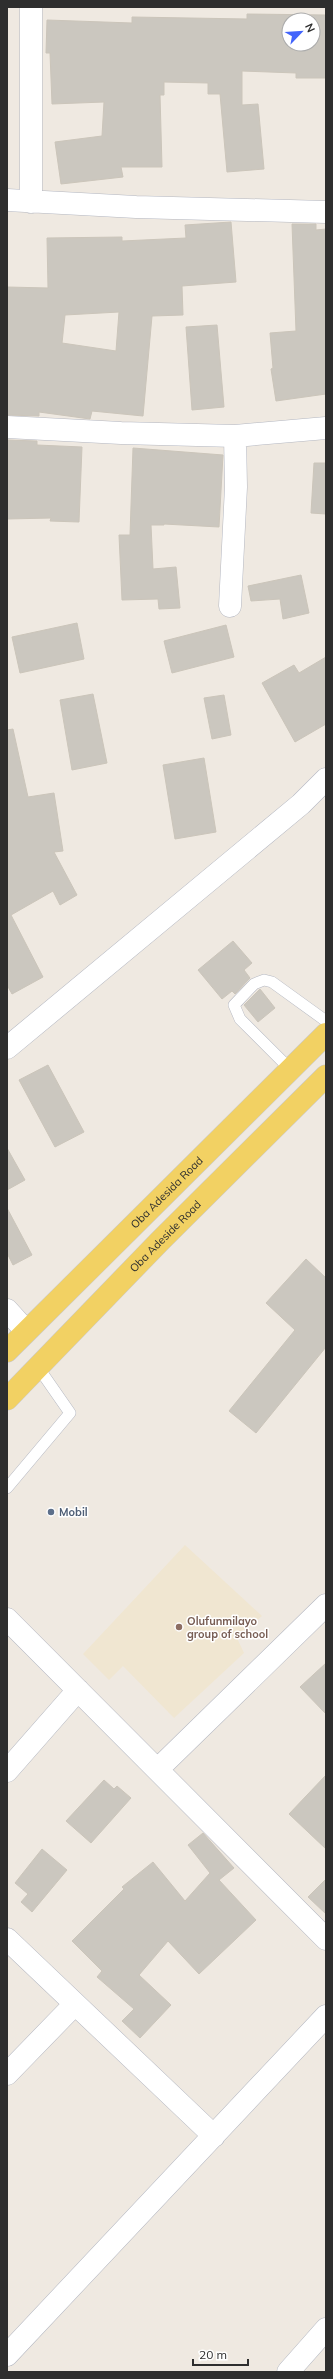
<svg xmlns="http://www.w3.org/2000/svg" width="333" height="2379" font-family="Mulish,sans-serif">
<rect width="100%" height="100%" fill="#efe9e1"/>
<path fill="#f0e6d1" d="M185 1545 262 1616 237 1638 244 1653 174 1718 123 1666 109 1680 83 1654Z"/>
<path fill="#cbc7bf" stroke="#cbc5ba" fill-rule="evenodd" d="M247 14 326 15V78H296V73L242 71V105L258 104 264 169 227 172 220 94H208V83L164 82V95H160L162 167H121L123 177 61 184 55 142 102 136 104 102 52 104 50 53H46L47 20 132 23V17L247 19ZM289 20H313V44H289Z
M231 222 236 282 182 286 183 315 152 316 143 416 92 411 90 419 39 412V416L7 415V287L48 288 47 238 122 237V241L186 238 185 225ZM119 312 116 351 62 343 65 315Z
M292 224H316V230L326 229V394L276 401 271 369 273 368 270 333 296 331Z
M217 325 224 407 192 410 186 327Z
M7 440 37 441V445L82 447 79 522 50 521 51 518 7 519Z
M133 448 223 455 219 527 164 524V525H151L153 569 176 567 180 608 159 609 158 599 122 600 119 535H130Z
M314 463H326V514L311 513Z
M301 575 309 613 283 619 280 599 251 601 248 586Z
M77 623 84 659 20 673 12 637Z
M226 625 234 657 172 673 164 641Z
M326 657V724L295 742 262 683 294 665 299 673Z
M93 694 107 763 72 770 60 700Z
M224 695 231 735 212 739 204 698Z
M13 729 28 797 54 793 63 851 54 852 77 895 60 905 53 891 11 915 43 977 12 994 7 985V730Z
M204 758 216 832 175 839 163 765Z
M233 941 252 963 244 970 250 978 235 994 232 991 222 999 198 970Z
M260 989 275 1008 258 1022 244 1005Z
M48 1065 84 1132 55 1147 19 1080Z
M7 1148 25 1180 7 1190Z
M7 1208 32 1255 13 1265 7 1253Z
M306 1259 326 1278V1347L256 1433 229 1411 295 1330 266 1303Z
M326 1663V1714L300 1687Z
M326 1775V1849L289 1814Z
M104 1780 114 1789 117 1786 131 1798 91 1843 66 1821Z
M203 1833 234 1868 219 1880 256 1920 199 1974 168 1941 139 1975 171 2005 140 2038 122 2021 134 2009 97 1977 102 1971 72 1941 124 1889 122 1887 153 1862 185 1901 210 1873 188 1845Z
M42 1849 67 1870 32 1912 21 1902 28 1894 15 1883Z
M326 1879V1914L308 1897Z"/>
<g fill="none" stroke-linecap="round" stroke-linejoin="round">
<g stroke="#b4b7c1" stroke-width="12">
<path id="service" d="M290 1069 240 1019 234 1005 254 984 264 980 272 982 326 1021
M7 1488 70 1413 38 1367"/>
</g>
<g stroke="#b4b7c1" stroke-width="23">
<path id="minor" d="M7 200 136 207 326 212
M31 202V7
M7 427 121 433 235 436 326 428
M230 606 236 487 235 436
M7 1048 301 804 326 779
M7 1619 326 1939
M158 1769 326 1605
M7 1771 78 1690
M7 1939 214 2136
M7 2074 75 2004
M7 2355 326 2016
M288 2372 326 2329"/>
</g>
<g stroke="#b4b7c1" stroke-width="23">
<path id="tertiary" d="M7 1310 26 1331"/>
</g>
<g stroke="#c9c9c9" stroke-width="23">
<g id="primary">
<path id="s1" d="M7 1351 326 1034"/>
<path id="s2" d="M7 1399 160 1241 326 1076"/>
</g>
</g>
<use href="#service" stroke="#fff" stroke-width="11"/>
<use href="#minor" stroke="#fff" stroke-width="22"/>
<use href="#tertiary" stroke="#fff" stroke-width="22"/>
<use href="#primary" stroke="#f2d163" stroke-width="22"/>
</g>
<circle fill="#5c6f8a" stroke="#fff" stroke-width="1.5" cx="51" cy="1512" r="4"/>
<circle fill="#8d6e63" stroke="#fff" stroke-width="1.5" cx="179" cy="1627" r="4"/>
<g text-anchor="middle" stroke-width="3" stroke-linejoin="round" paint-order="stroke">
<g font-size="11" fill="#2e2e2e" stroke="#fff">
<text dy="4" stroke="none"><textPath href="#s1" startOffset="225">Oba Adesida Road</textPath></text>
<text dy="4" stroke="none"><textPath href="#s2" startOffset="227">Oba Adeside Road</textPath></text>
</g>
<g font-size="11" font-weight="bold" fill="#4e5e75" stroke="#fff" text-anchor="start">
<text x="59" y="1516">Mobil</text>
</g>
<g font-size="11" font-weight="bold" fill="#785e54" stroke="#fff" text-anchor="start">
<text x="187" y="1625">Olufunmilayo<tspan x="187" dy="13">group of school</tspan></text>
</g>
</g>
<rect width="333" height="2379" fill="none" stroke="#2e2e2e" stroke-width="16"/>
<g transform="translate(301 32) rotate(65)"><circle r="19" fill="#ffffff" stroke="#ababab"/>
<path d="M0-3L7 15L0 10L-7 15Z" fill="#4264fb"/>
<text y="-6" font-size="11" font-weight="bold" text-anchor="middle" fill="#2e2e2e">N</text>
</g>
<path d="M193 2359v6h55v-6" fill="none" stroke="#2e2e2e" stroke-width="2"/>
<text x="199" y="2359" font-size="12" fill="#2e2e2e" stroke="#ffffff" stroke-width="3" paint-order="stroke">20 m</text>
</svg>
